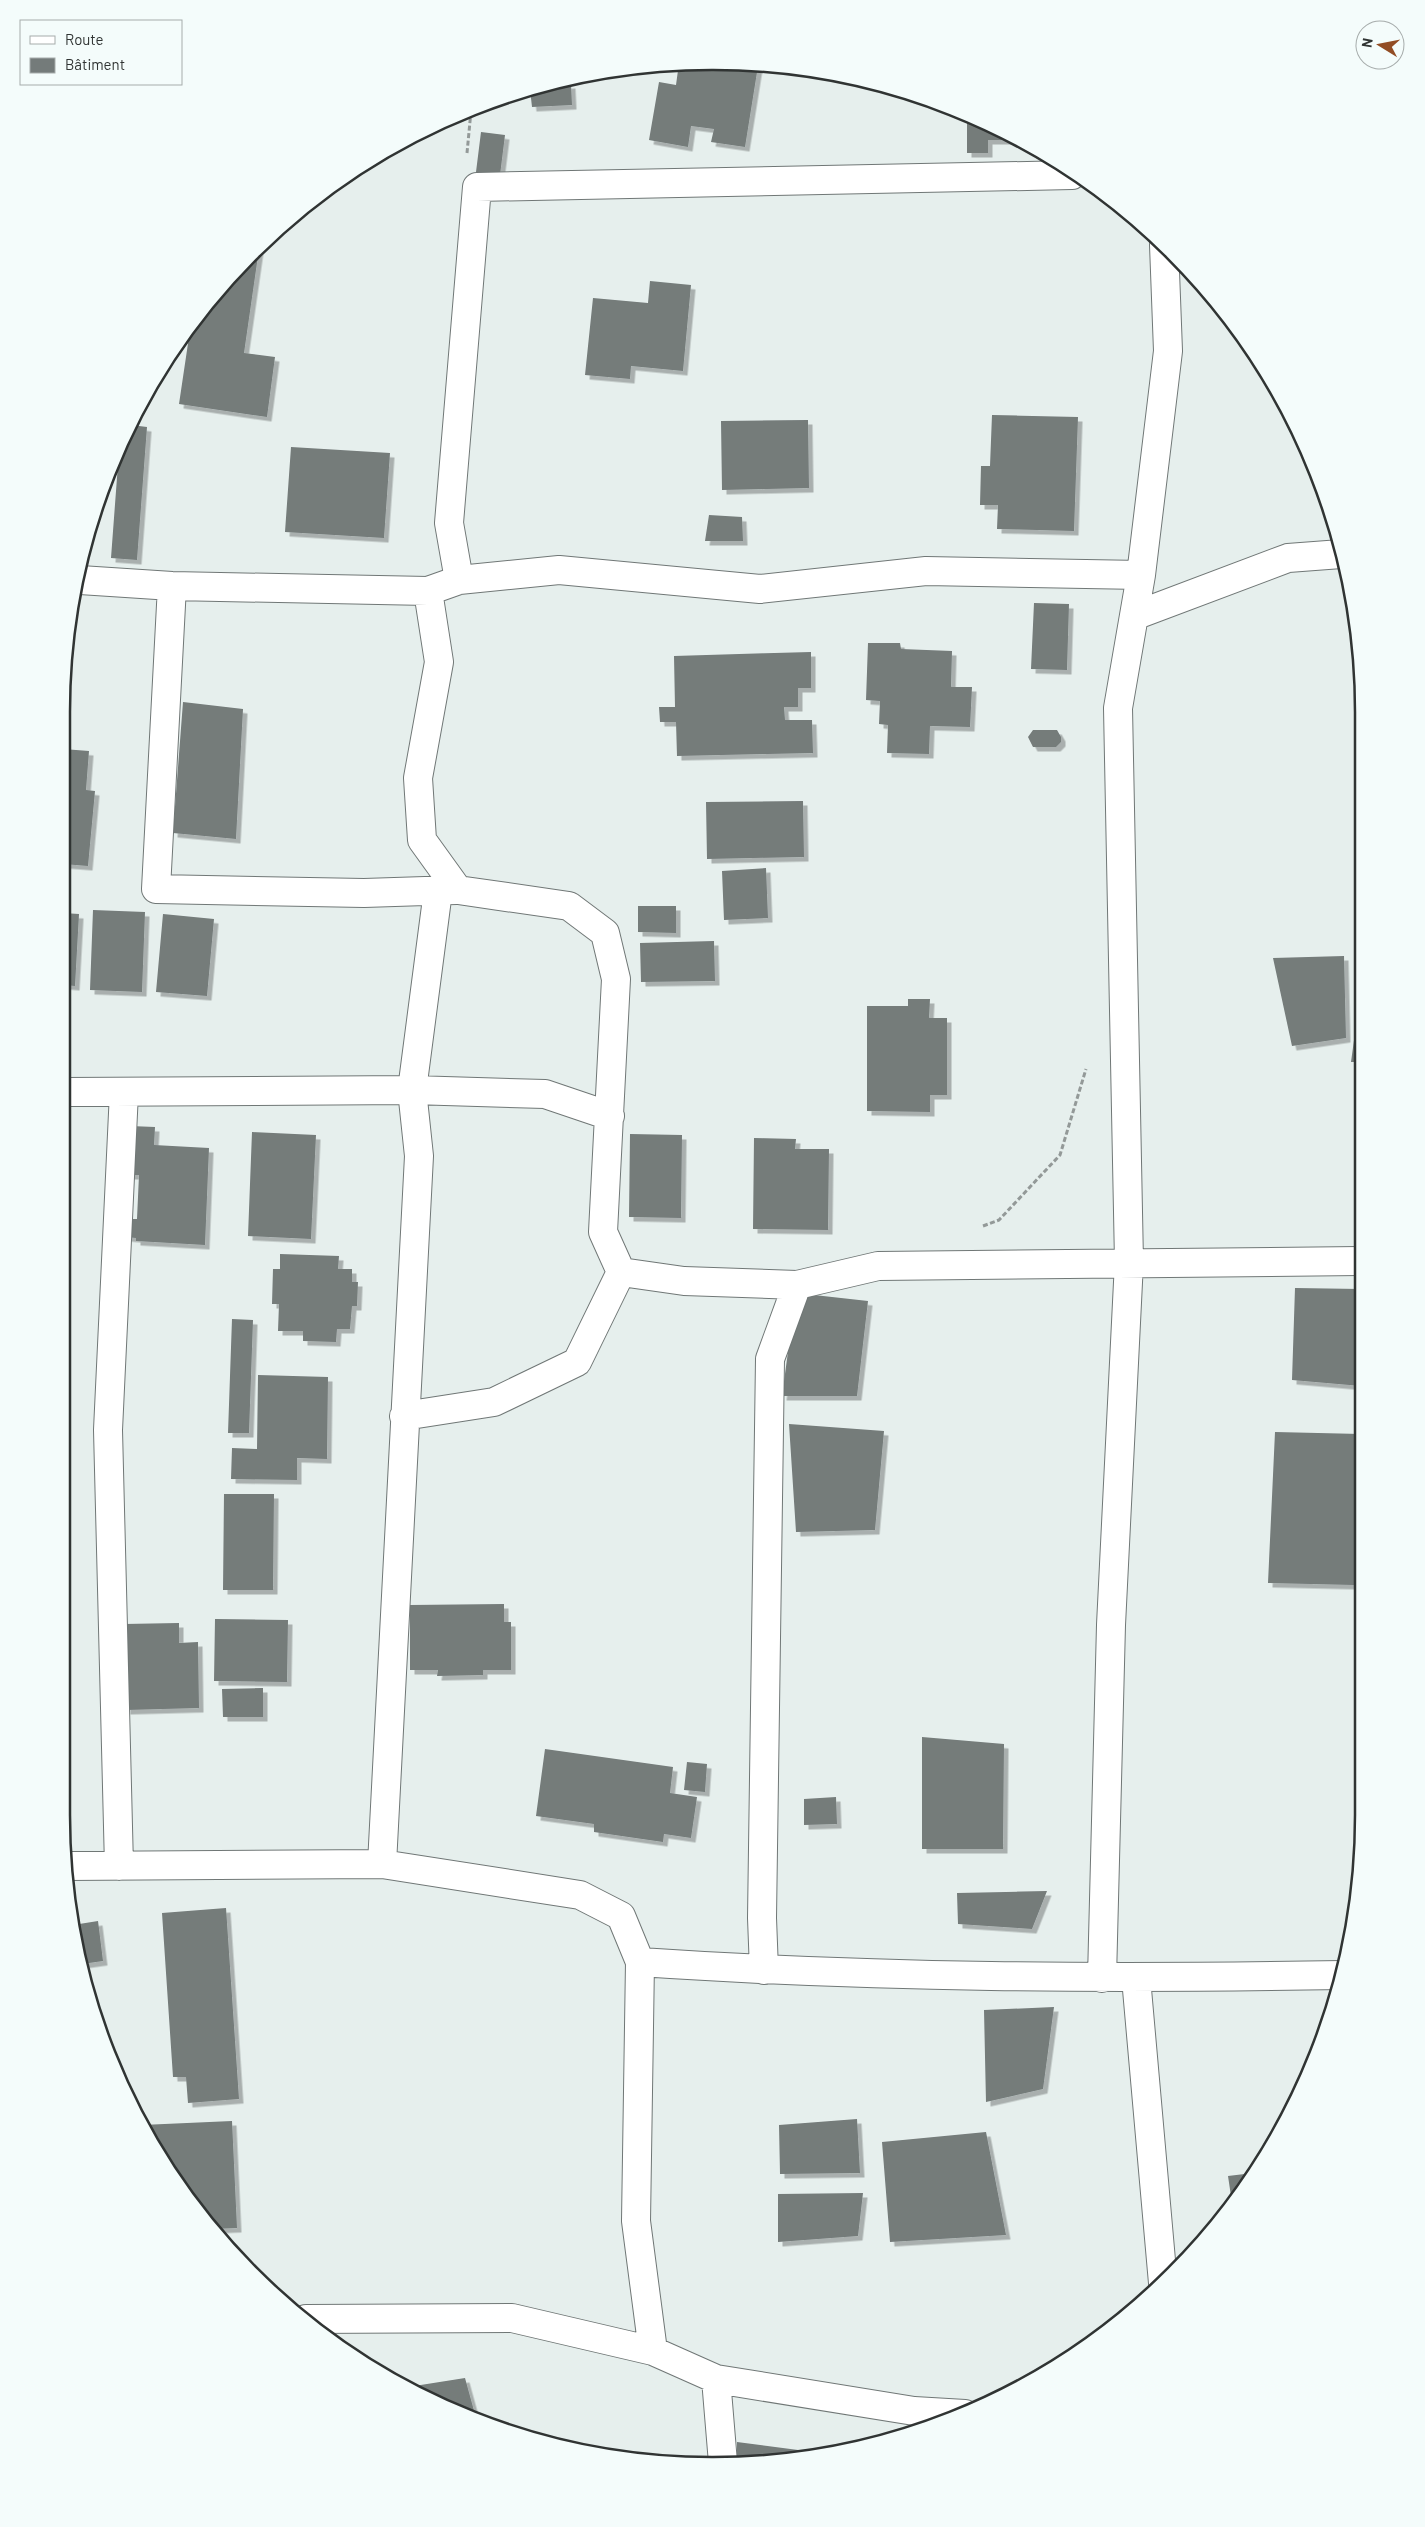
<svg xmlns="http://www.w3.org/2000/svg" width="1425" height="2527" font-family="Barlow,sans-serif">
<defs>
<filter id="shadow"><feDropShadow dx="4.5" dy="4.5" stdDeviation="0" flood-color="#0004"/></filter>
</defs>
<rect width="100%" height="100%" fill="#e6efed"/>
<path fill="#747b7a" filter="url(#shadow)" d="M679 63 758 66 745 147 711 142 714 129 691 126 688 147 649 140 659 82 676 85Z
M571 84 572 105 532 107 530 89 537 86Z
M967 116 1020 140H988V153H967Z
M481 132 505 135 500 175 476 172Z
M259 249 244 353 275 357 267 417 179 404 190 330 223 283Z
M650 281 691 285 683 371 631 366 630 379 585 375 593 298 648 303Z
M992 415 1078 417 1074 531 997 529 998 505H980L981 466H990Z
M808 420 809 488 722 490 721 421Z
M131 425 147 427 137 560 111 558 119 451Z
M291 447 390 453 384 538 285 532Z
M709 515 742 517 743 541H705Z
M1034 603 1069 604 1067 670 1031 669Z
M868 643H900L901 649 952 651 951 687H972L970 727 930 726 929 754 887 753 888 725 879 724 880 701 866 700Z
M67 647H69L63 688V670Z
M811 652V688H798V707H784L785 720H812L813 753 677 756 676 722H660L659 707H675L674 656Z
M183 702 243 709 236 839 173 833Z
M1033 730H1057L1061 737V742L1056 747H1033L1028 737Z
M63 749 89 751 86 790 95 791 88 866 63 864Z
M803 801 804 857 707 859 706 802Z
M766 868 768 918 724 920 722 871Z
M638 906H676V933L638 932Z
M93 910 145 912 142 992 90 990Z
M63 913 79 914 75 986 64 985Z
M163 914 214 919 207 996 156 992Z
M714 941 715 981 641 982 640 943Z
M1344 956 1346 1038 1292 1046 1273 958Z
M908 999H930L929 1018H947V1095H930V1112L867 1111V1006H908Z
M1358 1011 1360 1062H1351Z
M130 1126 155 1127 154 1145 209 1148 205 1245 136 1241V1238L125 1237 126 1219H137L139 1175H127Z
M252 1132 316 1135 311 1239 248 1236Z
M630 1134 682 1135 681 1218 629 1217Z
M754 1138 796 1139 795 1149H829L828 1230 753 1229Z
M280 1254 339 1256 338 1269H352V1282H358L357 1306H352L350 1329H337L336 1342 303 1341V1331H278L279 1304H272L273 1269H280Z
M1295 1288 1360 1289 1361 1386 1292 1380Z
M796 1293 868 1301 857 1396H782Z
M232 1319 253 1320 249 1433H228Z
M258 1375 328 1377 327 1459 297 1458V1480L231 1479 232 1448 257 1449Z
M789 1424 884 1431 875 1530 796 1532Z
M1275 1432 1361 1434 1354 1585 1268 1583Z
M224 1494H274L273 1590H223Z
M504 1604V1622H511V1670H483V1675L437 1676 438 1670H410V1605Z
M215 1619 288 1620 287 1682 214 1681Z
M179 1623V1643L198 1642 199 1708 126 1710 124 1624Z
M263 1688V1717H223L222 1689Z
M922 1737 1004 1744 1003 1849H922Z
M545 1749 673 1767 670 1793 697 1797 691 1838 664 1834 663 1842 594 1832V1824L536 1816Z
M687 1762 707 1764 705 1792 684 1790Z
M836 1797 837 1824 804 1825V1799Z
M1047 1891 1032 1929 958 1924 957 1893Z
M226 1908 239 2099 188 2103 186 2077H173L162 1913Z
M98 1921 103 1961 82 1964 73 1925Z
M1054 2007 1043 2089 986 2102 984 2010Z
M857 2119 860 2173 780 2174 779 2125Z
M232 2121 237 2228 212 2229 196 2211 142 2125Z
M986 2132 1006 2235 890 2242 882 2142Z
M1253 2173 1232 2203 1228 2176Z
M863 2193 858 2236 778 2242V2194Z
M465 2378 476 2418 425 2399 408 2389V2387Z
M737 2442 821 2453V2456L755 2464H737Z"/>
<g fill="none" stroke-linecap="round" stroke-linejoin="round">
<g stroke="#707776" stroke-width="30">
<path id="minor" d="M80 580 172 586 428 591 459 580 559 570 760 589 926 571 1141 575
M459 580 449 523 477 187 1072 175
M172 586 156 889 364 893 456 890
M428 591 439 662 418 778 422 840 458 890 569 906 605 933 616 979 603 1232 621 1272
M1134 616 1288 558 1341 554
M64 1092 412 1090 545 1094 610 1116
M621 1272 684 1281 797 1285 878 1266 1360 1261
M404 1416 494 1402 577 1362 621 1272
M382 1864 419 1156 412 1090 438 891
M67 1866 382 1864 580 1895 621 1916 640 1962 636 2221 653 2351
M119 1866 108 1430 124 1092
M640 1962C874 1978 1108 1979 1343 1975
M764 1970 762 1918 770 1359 797 1285
M1102 1978 1111 1625 1129 1262 1118 708 1141 575 1168 351 1164 245
M1136 1978 1163 2283
M306 2319 512 2318 653 2351 716 2379 914 2411 965 2414
M716 2379 723 2463"/>
</g>
<path stroke="#939998" stroke-width="3" stroke-dasharray="5 2.5" stroke-linecap="butt" d="M467 153 471 111
M983 1226 999 1220 1060 1155 1086 1069"/>
<use href="#minor" stroke="#fff" stroke-width="28"/>
</g>
<path d="M0 0H1425V2527H0ZM712 70H713A642 642 0 0 1 1355 712V1815A642 642 0 0 1 713 2457H712A642 642 0 0 1 70 1815V712A642 642 0 0 1 712 70Z" fill="#f4fcfb" fill-rule="evenodd"/>
<path fill="none" stroke="#303433" stroke-width="2.5" d="M712 70H713A642 642 0 0 1 1355 712V1815A642 642 0 0 1 713 2457H712A642 642 0 0 1 70 1815V712A642 642 0 0 1 712 70Z"/>
<rect x="20" y="20" width="162" height="65" fill="#f4fcfb" stroke="#a6acab"/>
<rect x="30" y="36" width="25" height="8" fill="#ffffff" stroke="#a6acab"/>
<text x="65" y="45" font-size="15" fill="#303433">Route</text>
<rect x="30" y="58" width="25" height="15" fill="#747b7a" stroke="#a6acab"/>
<text x="65" y="70" font-size="15" fill="#303433">Bâtiment</text>
<g transform="translate(1380 45) rotate(280)"><circle r="24" fill="#f4fcfb" stroke="#a6acab"/>
<path d="M0-4L9 19L0 12L-9 19Z" fill="#924d24"/>
<text y="-8" font-size="14" font-weight="bold" text-anchor="middle" fill="#303433">N</text>
</g>
</svg>
